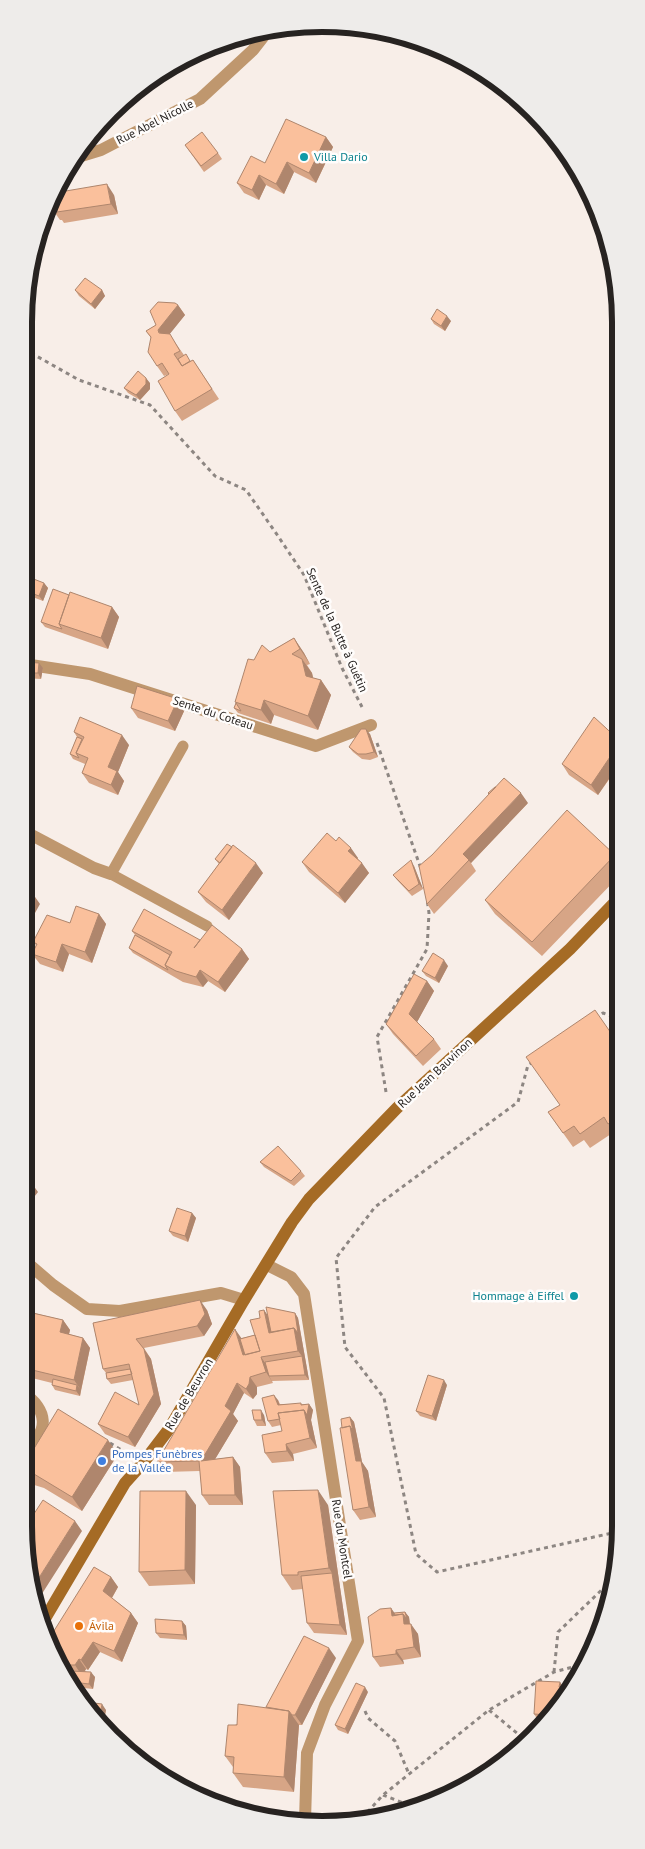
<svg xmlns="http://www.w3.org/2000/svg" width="645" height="1849" font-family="'PT Sans',sans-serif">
<rect width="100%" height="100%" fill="#f8eee8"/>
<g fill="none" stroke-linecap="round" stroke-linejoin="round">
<path stroke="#8d8682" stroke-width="3" stroke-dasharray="4 4" stroke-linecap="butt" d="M24 349 79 380 150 405 215 476 246 490 278 536 304 575 342 668 362 707
M377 743 421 869
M595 1018 603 1013 620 1019
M533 1062 528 1065 518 1102 375 1207 336 1258 345 1347 384 1398 416 1554 437 1572 621 1531
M386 1092 377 1037 427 949 429 913 427 899
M110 1443 126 1453
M554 1672 558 1632 615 1577
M489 1710 524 1739
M365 1711 368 1718 395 1741 409 1774
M383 1795 406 1804H425
M362 1818 383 1795 489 1710 554 1672 584 1664"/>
<path stroke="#bf976e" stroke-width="11" d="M183 746 111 874 207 926"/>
<path stroke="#bf976e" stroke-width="12" d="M78 157 101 150 200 99 253 50 267 32
M24 664 90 674 316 746 371 725
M24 831 94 868 111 874
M24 1260 53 1285 87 1309 120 1311 221 1293 244 1300
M267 1265 291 1277 304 1294 358 1641 325 1705 307 1753 305 1821
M24 1394C47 1408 51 1434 24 1447"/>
<path stroke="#a56b25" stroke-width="12" d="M43 1622 125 1483 143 1463 169 1429 244 1300 292 1222 309 1199 397 1108 570 949 620 897"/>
</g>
<path fill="#d7a586" d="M326 137 333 147 316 183 294 172 284 194 266 185 259 200 244 193 237 183 265 163Z
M185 145 218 153 222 159 204 172Z
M114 195 118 214 64 223 62 220H60L53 210Z
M75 290H102L105 296 95 309 79 296Z
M178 305 185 315 169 334 184 355 190 361 193 360 219 399 182 421 175 411 169 374 164 376 157 366 151 338 146 331 156 325Z
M431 319 451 321 445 331 434 324Z
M150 383V389L140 400 128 393 124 388Z
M44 583 48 588 43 601 30 596 26 591Z
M69 595 112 607 119 617 108 649 45 627 41 622Z
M294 638 304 653 310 664 307 665 312 673 313 678 321 680 331 695 318 730 274 715 271 724 238 713 234 708 236 703 235 702 270 652Z
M24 662 43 668 41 679 24 678Z
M131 708 185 709 175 731 138 718Z
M74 732 129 745 118 772 124 781 118 795 89 783 82 773 85 764 73 759 70 754 77 737Z
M370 734 378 757 370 760 362 759 353 752 349 747Z
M620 741V764L598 795 569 775 562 764Z
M528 803 471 863 476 871 434 914 427 904 432 855Z
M336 841 358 858V859L369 873 345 903 309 872 302 862Z
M615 855 620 861V875L542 956 495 914 485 900Z
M215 859 263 873 229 920 206 902 198 892 219 864Z
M414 866 423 889 412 896 397 880 393 875Z
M99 914 106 924 92 963 69 954 63 972 40 964 32 954 36 945 33 942 70 923Z
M132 931 200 941 242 949 249 959 225 992 208 981 203 987 183 982 133 953 129 948 135 935Z
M448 966 439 983 426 976 422 971Z
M427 981 434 991 417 1022 434 1039 441 1049 423 1066 393 1034 386 1024Z
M620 1046V1137L618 1138 614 1132 590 1148 584 1140 573 1147 548 1112 560 1105Z
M260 1162 301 1171 305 1176 294 1186 264 1167Z
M192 1213 196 1218 188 1242 173 1236 169 1231Z
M24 1298 27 1303 26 1311 63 1320 70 1330 69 1334 83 1338 90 1348 80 1396 55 1390 52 1385V1383L24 1376Z
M207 1310 212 1324 204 1336 144 1348 151 1359 161 1404 135 1447 105 1434 98 1424 139 1405 133 1380 111 1384 107 1379 106 1373 103 1369 93 1323Z
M264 1310 267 1315 295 1313 298 1318 309 1380 272 1381 273 1383 257 1387V1394L253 1399 244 1393 233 1414 238 1421 215 1459 233 1457 240 1467 243 1505H209L202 1495 200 1471 164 1472 157 1462 242 1338 255 1335 260 1318Z
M447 1385 436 1421 420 1416 416 1411Z
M278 1400 280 1404H309L313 1410 311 1420 317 1448 293 1454 294 1461 272 1463 265 1453 282 1431 281 1425 272 1427 268 1421Z
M264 1415 266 1426H257L254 1420Z
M350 1417 354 1422 362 1462 368 1471 376 1517 360 1520 353 1510 342 1428Z
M118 1454 82 1511 44 1488 31 1484 24 1475V1465Z
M196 1505 195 1584 149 1586 139 1572Z
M328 1505 347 1635 314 1633 307 1623 303 1589 292 1590 282 1575Z
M24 1529 82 1531 31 1542 25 1535Z
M111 1577 118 1587 112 1598 131 1613 138 1623 122 1662 100 1652 88 1670 86 1669 85 1671 95 1677 93 1689 75 1687 47 1642Z
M391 1608 394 1613 405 1612 409 1617 410 1624 418 1634 421 1657 403 1660 404 1664 380 1667 373 1657Z
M182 1621 186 1626 187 1640 160 1638 156 1633Z
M336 1658 302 1725H299L294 1792 243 1787 233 1773V1767L225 1756 235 1725 266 1707Z
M563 1687 571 1693 540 1723 534 1714Z
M368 1692 348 1734 338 1730 335 1725Z
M86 1704 106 1710 105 1715 91 1713Z"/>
<path fill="#af866d" d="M326 137 333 147 316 183 309 173Z
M287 162 294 172 284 194 276 184Z
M259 175 266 185 259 200 252 190Z
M107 184 114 195 118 214 111 204Z
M102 290 105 296 95 309 91 304Z
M178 305 185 315 165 340 158 330Z
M447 316 451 321 445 331 441 326Z
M146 378 150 383V389L140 400 136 395Z
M44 583 48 588 43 601 39 596Z
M112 607 119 617 108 649 101 638Z
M294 638 304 653 310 664 300 649Z
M302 659 312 673 316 690 306 676Z
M39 663 43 668 41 679 38 673Z
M321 680 331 695 318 730 308 716Z
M178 699 185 709 175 731 168 721Z
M264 700 274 715 271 724 261 710Z
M24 715 28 721 24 731Z
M366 729 370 734 378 757 374 752Z
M122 735 129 745 118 772 124 781 118 795 111 785 108 767Z
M612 754 619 764 598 795 591 785Z
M521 793 528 803 471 863 463 854Z
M351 848 358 858 355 861 348 851Z
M411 860 414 866 423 889 419 884Z
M256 863 263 873 229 920 222 910Z
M362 863 369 873 345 903 338 893Z
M25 865 32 875 24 886V867Z
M33 894 40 904 25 931 24 928V911Z
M99 914 106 924 92 963 85 952Z
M62 944 69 954 63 972 56 962Z
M242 949 249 959 225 992 218 982Z
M444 960 448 966 439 983 435 978Z
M200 970 208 981 203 987 196 977Z
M427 981 434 991 416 1024 409 1014Z
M28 1178 38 1192 24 1210V1183Z
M192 1213 196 1218 188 1242 185 1236Z
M24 1298 27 1303 25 1319 24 1318Z
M200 1300 207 1310 212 1324 204 1336 197 1326Z
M264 1310 271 1320 272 1338 269 1333Z
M295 1313 298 1318 309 1380 305 1375 302 1356 298 1351 294 1328Z
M63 1320 70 1330 67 1342 60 1332Z
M235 1329 242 1339 249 1359 243 1355Z
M83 1338 90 1348 81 1390 74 1380Z
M144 1349 151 1359 161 1404 135 1447 128 1437 154 1394Z
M261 1357 268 1367 269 1376 273 1383 266 1372Z
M250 1377 257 1387V1394L253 1399 246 1389Z
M444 1380 447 1385 436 1421 432 1416Z
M237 1383 244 1393 233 1414 238 1421 208 1471 201 1461 225 1406Z
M77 1385 81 1390 80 1396 76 1391Z
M274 1395 278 1400 281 1410 278 1405Z
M309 1404 313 1410 311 1420 317 1448 310 1438 304 1410Z
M261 1410 264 1415 266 1426 262 1420Z
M350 1417 354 1422 357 1436 353 1431Z
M350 1426 357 1436 362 1462 368 1471 376 1517 369 1507 356 1461Z
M108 1440 118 1454 82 1511 72 1497Z
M286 1444 293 1454 294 1461 287 1451Z
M233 1457 240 1467 243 1505 235 1495Z
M318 1490 328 1505 347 1635 340 1625 332 1573 329 1568Z
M186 1491 196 1505 195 1584 185 1570Z
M75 1521 82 1531 38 1600 35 1584Z
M111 1577 118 1587 110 1601 103 1591Z
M391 1608 398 1618 392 1616Z
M405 1612 409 1617 411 1634 404 1624 403 1614Z
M131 1613 138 1623 122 1662 114 1651Z
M182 1621 186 1626 187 1640 184 1635Z
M411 1624 418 1634 421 1657 414 1647Z
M93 1642 100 1652 88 1670 81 1660Z
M329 1648 336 1658 302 1725 295 1715Z
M396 1650 403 1660 404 1664 396 1654Z
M79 1659 86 1669 82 1676 75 1665Z
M72 1671 79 1681 72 1682 69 1676Z
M91 1672 95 1677 93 1689 89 1684Z
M560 1682 569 1695 559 1687Z
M365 1687 368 1692 348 1734 345 1729Z
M102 1704 106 1710 105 1715 101 1710Z
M289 1711 299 1725 294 1792 284 1777Z
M284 1817 288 1822 283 1823Z"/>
<path fill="#fac09c" stroke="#af866d" d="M286 119 326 137 309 173 287 162 276 184 259 175 252 190 237 183 251 156 265 163Z
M202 132 218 153 201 166 185 145Z
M107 184 111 204 57 212V209L53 210V207L60 192Z
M85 278 102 290 91 304 75 290Z
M158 302 175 303 178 305 158 330 159 333 170 334 180 351 174 354 182 366 193 360 212 389 175 411 158 381 169 374 162 363 157 366 148 352 151 337 146 331 156 325 150 311Z
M437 309 447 316 441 326 431 319Z
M186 354 190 361 182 366 178 359Z
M138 371 146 378V384L136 395 124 388Z
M31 578 44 583 39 596 26 591Z
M53 589 69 595 59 624 62 629 41 622Z
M70 592 112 607 101 638 59 624Z
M294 638 300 649 292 654 302 659 306 676 321 680 308 716 264 700 261 710 235 702 248 659 254 660 262 645 270 652Z
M24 662 39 663 38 673H24Z
M137 686 178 699 168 721 131 708Z
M236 703 241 711 234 708Z
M80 717 122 735 108 767 117 771 111 785 82 773 88 758 76 753 84 737 74 732Z
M594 717 620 741V755L617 758 612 754 591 785 562 764Z
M361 729H366L374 752 366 754H358L349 747Z
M77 737 82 739 76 753 79 758 70 754Z
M504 778 521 793 463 854 469 860 427 904 419 866 432 855Z
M495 787H496L489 794 488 793Z
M567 810 615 855 532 942 485 900Z
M327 833 336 841 339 837 351 848 348 851 362 863 338 893 302 862Z
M227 844 232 847 220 863 215 859Z
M233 845 256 863 222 910 198 892Z
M411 860 419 884 409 891 393 875Z
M24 887 33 894 24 911Z
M76 906 99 914 85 952 62 944 56 962 32 954 37 944 33 942 47 915 70 923Z
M144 909 200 940 194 948 212 925 242 949 218 982 200 970 196 977 176 971 165 965 172 952 132 931Z
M135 935 170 955 165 965 168 970 129 948Z
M433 953 444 960 435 978 422 971Z
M414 974 427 981 409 1014 434 1039 416 1056 386 1024Z
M595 1010 620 1046V1116L608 1124 604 1117 580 1134 574 1126 563 1133 548 1112 560 1105 526 1057Z
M278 1146 301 1171 291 1181 260 1162Z
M24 1175 28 1178 24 1183Z
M177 1208 192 1213 185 1236 169 1231Z
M200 1300 205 1314 197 1326 136 1339 144 1349 154 1394 128 1437 98 1424 115 1392 139 1405 129 1364 103 1369 93 1323Z
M266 1307 295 1313 298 1333 294 1328 271 1332Z
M264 1310 269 1333 294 1328 298 1351 261 1357 266 1372 250 1377 249 1384 246 1389 237 1383 225 1406 231 1411 201 1461 233 1457 235 1495H202L199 1461 157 1462 235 1329 243 1355 260 1351 250 1320 260 1318 259 1311Z
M24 1311 63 1320 60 1332 83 1338 74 1380 24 1368Z
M255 1335 260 1351 245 1355 240 1339Z
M302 1356 305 1375 269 1376 265 1362Z
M130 1369 132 1374 107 1379 106 1373Z
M428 1375 444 1380 432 1416 416 1411Z
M53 1379 77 1385 76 1391 52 1385Z
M274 1395 278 1405 301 1403V1405L309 1404 307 1415 304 1410 278 1413 280 1419 268 1421 262 1398Z
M58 1409 108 1440 72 1497 34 1474 24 1471V1465Z
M252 1410H261L262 1420H254Z
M304 1410 310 1438 286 1444 287 1451 265 1453 262 1435 282 1431 278 1413Z
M350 1417 353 1431 350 1426 342 1428 341 1419Z
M350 1426 356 1461H361L369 1507 353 1510 340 1428Z
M318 1490 329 1568 298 1572V1575H282L273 1491Z
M140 1491H186L185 1570 139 1572Z
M43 1500 75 1521 35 1584 28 1548 33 1538 25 1533 24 1529Z
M94 1567 111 1577 103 1591 131 1613 114 1651 93 1642 81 1660 79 1659 75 1665H63L72 1671 69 1676 47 1642Z
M332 1573 340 1625 307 1623 301 1576Z
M391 1608 392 1616 403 1614 404 1624H411L414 1647 396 1650V1654L373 1657 368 1617 380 1609Z
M405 1612 407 1619 403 1614 395 1615 394 1613Z
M155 1619 182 1621 184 1635 156 1633Z
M304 1636 329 1648 295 1715H292L289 1711 266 1707Z
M71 1671 91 1672 89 1684 72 1682 75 1676Z
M536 1681 560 1682 559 1687 574 1685 571 1693 549 1715 534 1714Z
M356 1683 365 1687 345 1729 335 1725Z
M86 1702 102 1704 101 1710 88 1707 86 1704Z
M238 1704 289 1711 284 1777 233 1773 234 1757 225 1756 228 1725H237Z
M260 1816 284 1817 283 1823Z"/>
<g fill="#0f9aa8" stroke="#fffdfc" stroke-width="2">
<circle cx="304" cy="157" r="5"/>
<circle cx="574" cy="1296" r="5"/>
</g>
<circle fill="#3f7fe0" stroke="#fffdfc" stroke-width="2" cx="102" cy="1461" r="5"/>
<circle fill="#e8710a" stroke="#fffdfc" stroke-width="2" cx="79" cy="1626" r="5"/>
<g text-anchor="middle" stroke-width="5" stroke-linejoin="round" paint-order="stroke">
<g font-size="12" fill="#272321" stroke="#fffdfc">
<text transform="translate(155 122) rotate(-27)" y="4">Rue Abel Nicolle</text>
<text transform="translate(337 630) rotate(66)" y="4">Sente de la Butte à Guétin</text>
<text transform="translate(213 713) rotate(18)" y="4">Sente du Coteau</text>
<text transform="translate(435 1073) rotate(-43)" y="4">Rue Jean Bauvinon</text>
<text transform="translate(189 1394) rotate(-59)" y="4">Rue de Beuvron</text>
<text transform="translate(342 1539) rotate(81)" y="4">Rue du Montcel</text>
</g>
<g font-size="12" fill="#0d838f" stroke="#fffdfc" text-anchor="start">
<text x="314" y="161">Villa Dario</text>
<text x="564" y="1300" text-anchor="end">Hommage à Eiffel</text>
</g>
<g font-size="12" fill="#366cbe" stroke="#fffdfc" text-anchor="start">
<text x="112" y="1458">Pompes Funèbres<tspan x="112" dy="14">de la Vallée</tspan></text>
</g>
<g font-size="12" fill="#c56008" stroke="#fffdfc" text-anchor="start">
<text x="89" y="1630">Ávila</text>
</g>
</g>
<path d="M0 0H645V1849H0ZM322 32H322A290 290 0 0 1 612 322V1526A290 290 0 0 1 322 1816H322A290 290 0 0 1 32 1526V322A290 290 0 0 1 322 32Z" fill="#eeecea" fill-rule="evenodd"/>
<path fill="none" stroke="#272321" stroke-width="6" d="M322 32H322A290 290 0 0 1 612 322V1526A290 290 0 0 1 322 1816H322A290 290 0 0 1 32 1526V322A290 290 0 0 1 322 32Z"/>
</svg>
